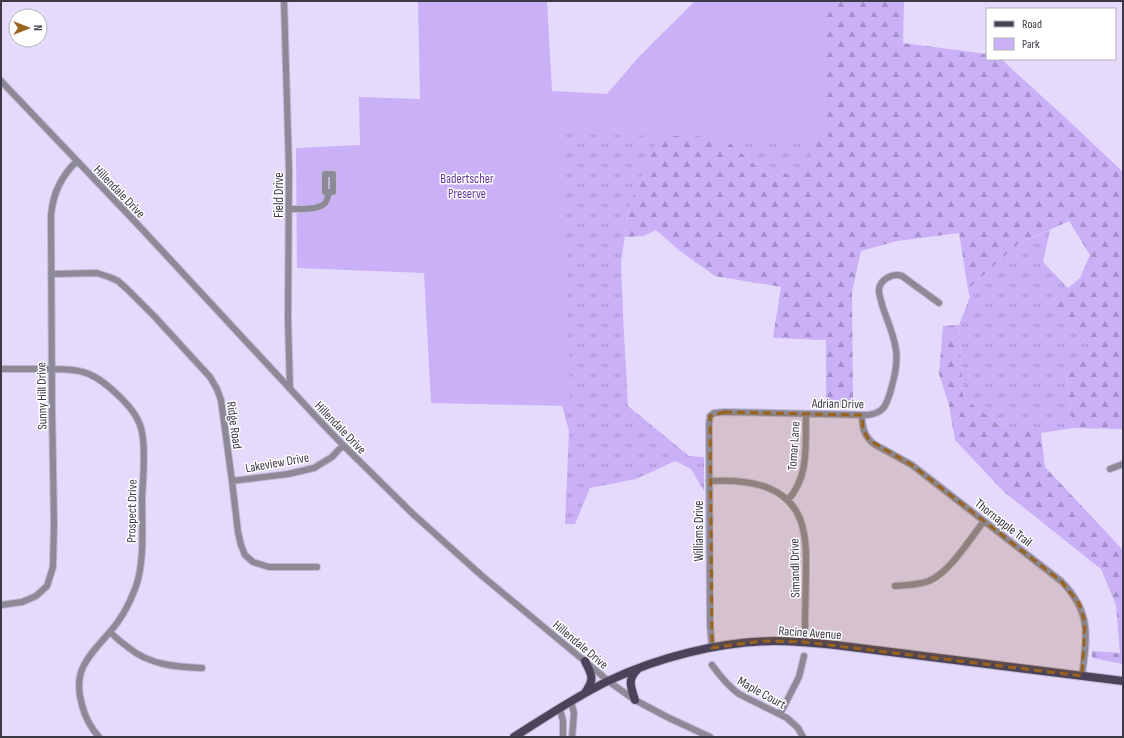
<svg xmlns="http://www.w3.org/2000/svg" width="1124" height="738" font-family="'Sofia Sans Condensed',sans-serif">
<defs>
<pattern id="grass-tufts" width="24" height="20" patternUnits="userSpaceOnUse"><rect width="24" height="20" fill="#c9b0f7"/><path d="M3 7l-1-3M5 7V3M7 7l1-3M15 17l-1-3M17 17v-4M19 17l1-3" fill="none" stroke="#a490ca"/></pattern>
<pattern id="forest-firs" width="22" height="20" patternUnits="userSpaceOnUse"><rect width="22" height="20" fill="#c9b0f7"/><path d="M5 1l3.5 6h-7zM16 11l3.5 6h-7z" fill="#a490ca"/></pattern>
</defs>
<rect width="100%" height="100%" fill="#e5dafc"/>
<path fill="url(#grass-tufts)" d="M695 1H703L801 117 814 150 801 171 769 177 721 135 629 207 621 263 624 335 628 406 689 456 704 457V491L691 469 675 461 636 479 590 488 575 524H565L569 431 558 390 469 110 607 94 638 58Z
M1050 230 1043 262 1068 288 1049 304 1095 351 1066 374 1073 428 1041 433 999 425 963 397 959 325 970 297 968 289 1018 244Z"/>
<path fill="url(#forest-firs)" d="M703 1H904L903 43 987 54V59H1001L1069 121 1123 172V429L1073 428 1066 374 1095 351 1049 304 1080 278 1090 255 1069 221 1018 244 968 289 959 233 897 241 861 251 852 292 853 407H826V340L773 338 781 287 715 276 680 251 656 230 644 236 625 237 629 207 660 133 721 135 769 177 801 171 813 150 801 117Z
M959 325 963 397 999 425 1041 433 1045 467 1123 550V664L1092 658V651L1120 653 1116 605 1101 569 1003 491 955 440 949 405 939 374 943 326Z"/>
<path fill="#c9b0f7" d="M418 1H547L552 91 607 94 649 47 677 19 698 1H824L828 139 564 134 570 406 431 403 424 273 297 268 296 148 360 145 359 97 420 99Z"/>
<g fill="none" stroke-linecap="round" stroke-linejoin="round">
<g stroke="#c0b7d4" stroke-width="8">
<path id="minor" d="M284 1 289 170 288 320 290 389
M1 81 141 228 318 419 343 445 413 514 481 575 599 673 608 681 635 700 669 718 710 737
M289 209C298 209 318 210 324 204 327 202 328 196 329 192H325V174H333V192H329
M51 274 97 273 109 277 118 281 127 289 155 317 210 377 217 389 221 400 232 481 238 532 241 545 245 555 253 562 269 567H317
M1 369C18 369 35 369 53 369 62 369 73 369 83 372 98 376 111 388 122 399 131 408 140 420 142 432 146 452 143 479 142 499 142 526 145 564 135 589 129 605 120 621 109 633 88 657 72 671 82 705 85 717 91 728 99 737
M862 415C862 427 864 436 874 444L912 465 1061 581C1092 612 1087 636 1082 676
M1110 469 1123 464
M232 481 288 474 314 468 332 457 343 445
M709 481C748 479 793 484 803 529 807 543 806 557 806 571 806 590 805 608 805 627
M788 500C810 475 805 445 806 414
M895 586C907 585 919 585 929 581 950 572 970 539 984 521
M1 605 22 602 36 596 47 586 53 567 54 523 52 407 51 215C53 193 61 176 77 161
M110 632C116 638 122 643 129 648 150 665 176 667 202 668
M712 648 710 625 709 424 710 416 714 413 724 412 868 415C883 413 886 406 890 393 894 379 898 364 896 350 894 335 888 322 883 308 882 303 879 296 879 290 879 285 883 280 887 278 892 275 897 274 902 276L939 303
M712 665C720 676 728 686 739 694L787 718 798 728 803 737
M571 702 574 713 572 737
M560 709 563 721V737
M780 714 799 677 804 656"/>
</g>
<g stroke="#c0b7d4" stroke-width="10">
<path id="major" d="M585 661C592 676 595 678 585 693
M635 700C631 687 627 680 637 670
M514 737C544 718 575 697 608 681 659 657 718 642 774 641 795 641 815 643 835 645L1123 681"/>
</g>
<use href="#minor" stroke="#8d8997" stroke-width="6"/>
<use href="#major" stroke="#4b435a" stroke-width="8"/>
</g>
<path fill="#9a631d" fill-opacity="0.2" stroke="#9a631d" stroke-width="3" stroke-dasharray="8 5" stroke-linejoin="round" d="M724 412 862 415 863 429 869 440 912 465 1061 581 1079 603 1085 622 1082 676 804 642 762 641 712 648 710 416Z"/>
<g text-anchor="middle" stroke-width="3" stroke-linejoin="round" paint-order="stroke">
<g font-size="13" fill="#62369a" stroke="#fff">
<text x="467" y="183">Badertscher<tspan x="467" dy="15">Preserve</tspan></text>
</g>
<g font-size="13" fill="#3d3946" stroke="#fff">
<text transform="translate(120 191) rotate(46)" y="5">Hillendale Drive</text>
<text transform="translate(278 195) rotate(-90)" y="5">Field Drive</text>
<text transform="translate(41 396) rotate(-91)" y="5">Sunny Hill Drive</text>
<text transform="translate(838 403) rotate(1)" y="5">Adrian Drive</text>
<text transform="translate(235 425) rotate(82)" y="5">Ridge Road</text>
<text transform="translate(341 427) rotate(46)" y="5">Hillendale Drive</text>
<text transform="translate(793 446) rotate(-86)" y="5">Tomar Lane</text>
<text transform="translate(277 462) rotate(-10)" y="5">Lakeview Drive</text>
<text transform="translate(131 511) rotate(-89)" y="5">Prospect Drive</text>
<text transform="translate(1004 522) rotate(38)" y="5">Thornapple Trail</text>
<text transform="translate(698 531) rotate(-90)" y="5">Williams Drive</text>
<text transform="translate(794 568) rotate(-91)" y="5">Simandl Drive</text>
<text transform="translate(810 632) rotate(4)" y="5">Racine Avenue</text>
<text transform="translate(581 644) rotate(40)" y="5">Hillendale Drive</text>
<text transform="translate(762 692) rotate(29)" y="5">Maple Court</text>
</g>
</g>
<rect width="1124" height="738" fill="none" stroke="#3d3946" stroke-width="4"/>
<rect x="986" y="8" width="130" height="52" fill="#ffffff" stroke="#b1b0b5"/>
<rect x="994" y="21" width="20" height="6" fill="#4b435a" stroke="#b1b0b5"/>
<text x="1022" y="28" font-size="12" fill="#3d3946">Road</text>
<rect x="994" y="38" width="20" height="12" fill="#c9b0f7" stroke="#b1b0b5"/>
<text x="1022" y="48" font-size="12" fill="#3d3946">Park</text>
<g transform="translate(28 28) rotate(90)"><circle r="19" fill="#ffffff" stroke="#b1b0b5"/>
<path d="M0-3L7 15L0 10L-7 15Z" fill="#9a631d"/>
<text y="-6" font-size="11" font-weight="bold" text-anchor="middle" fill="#3d3946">N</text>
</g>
</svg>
